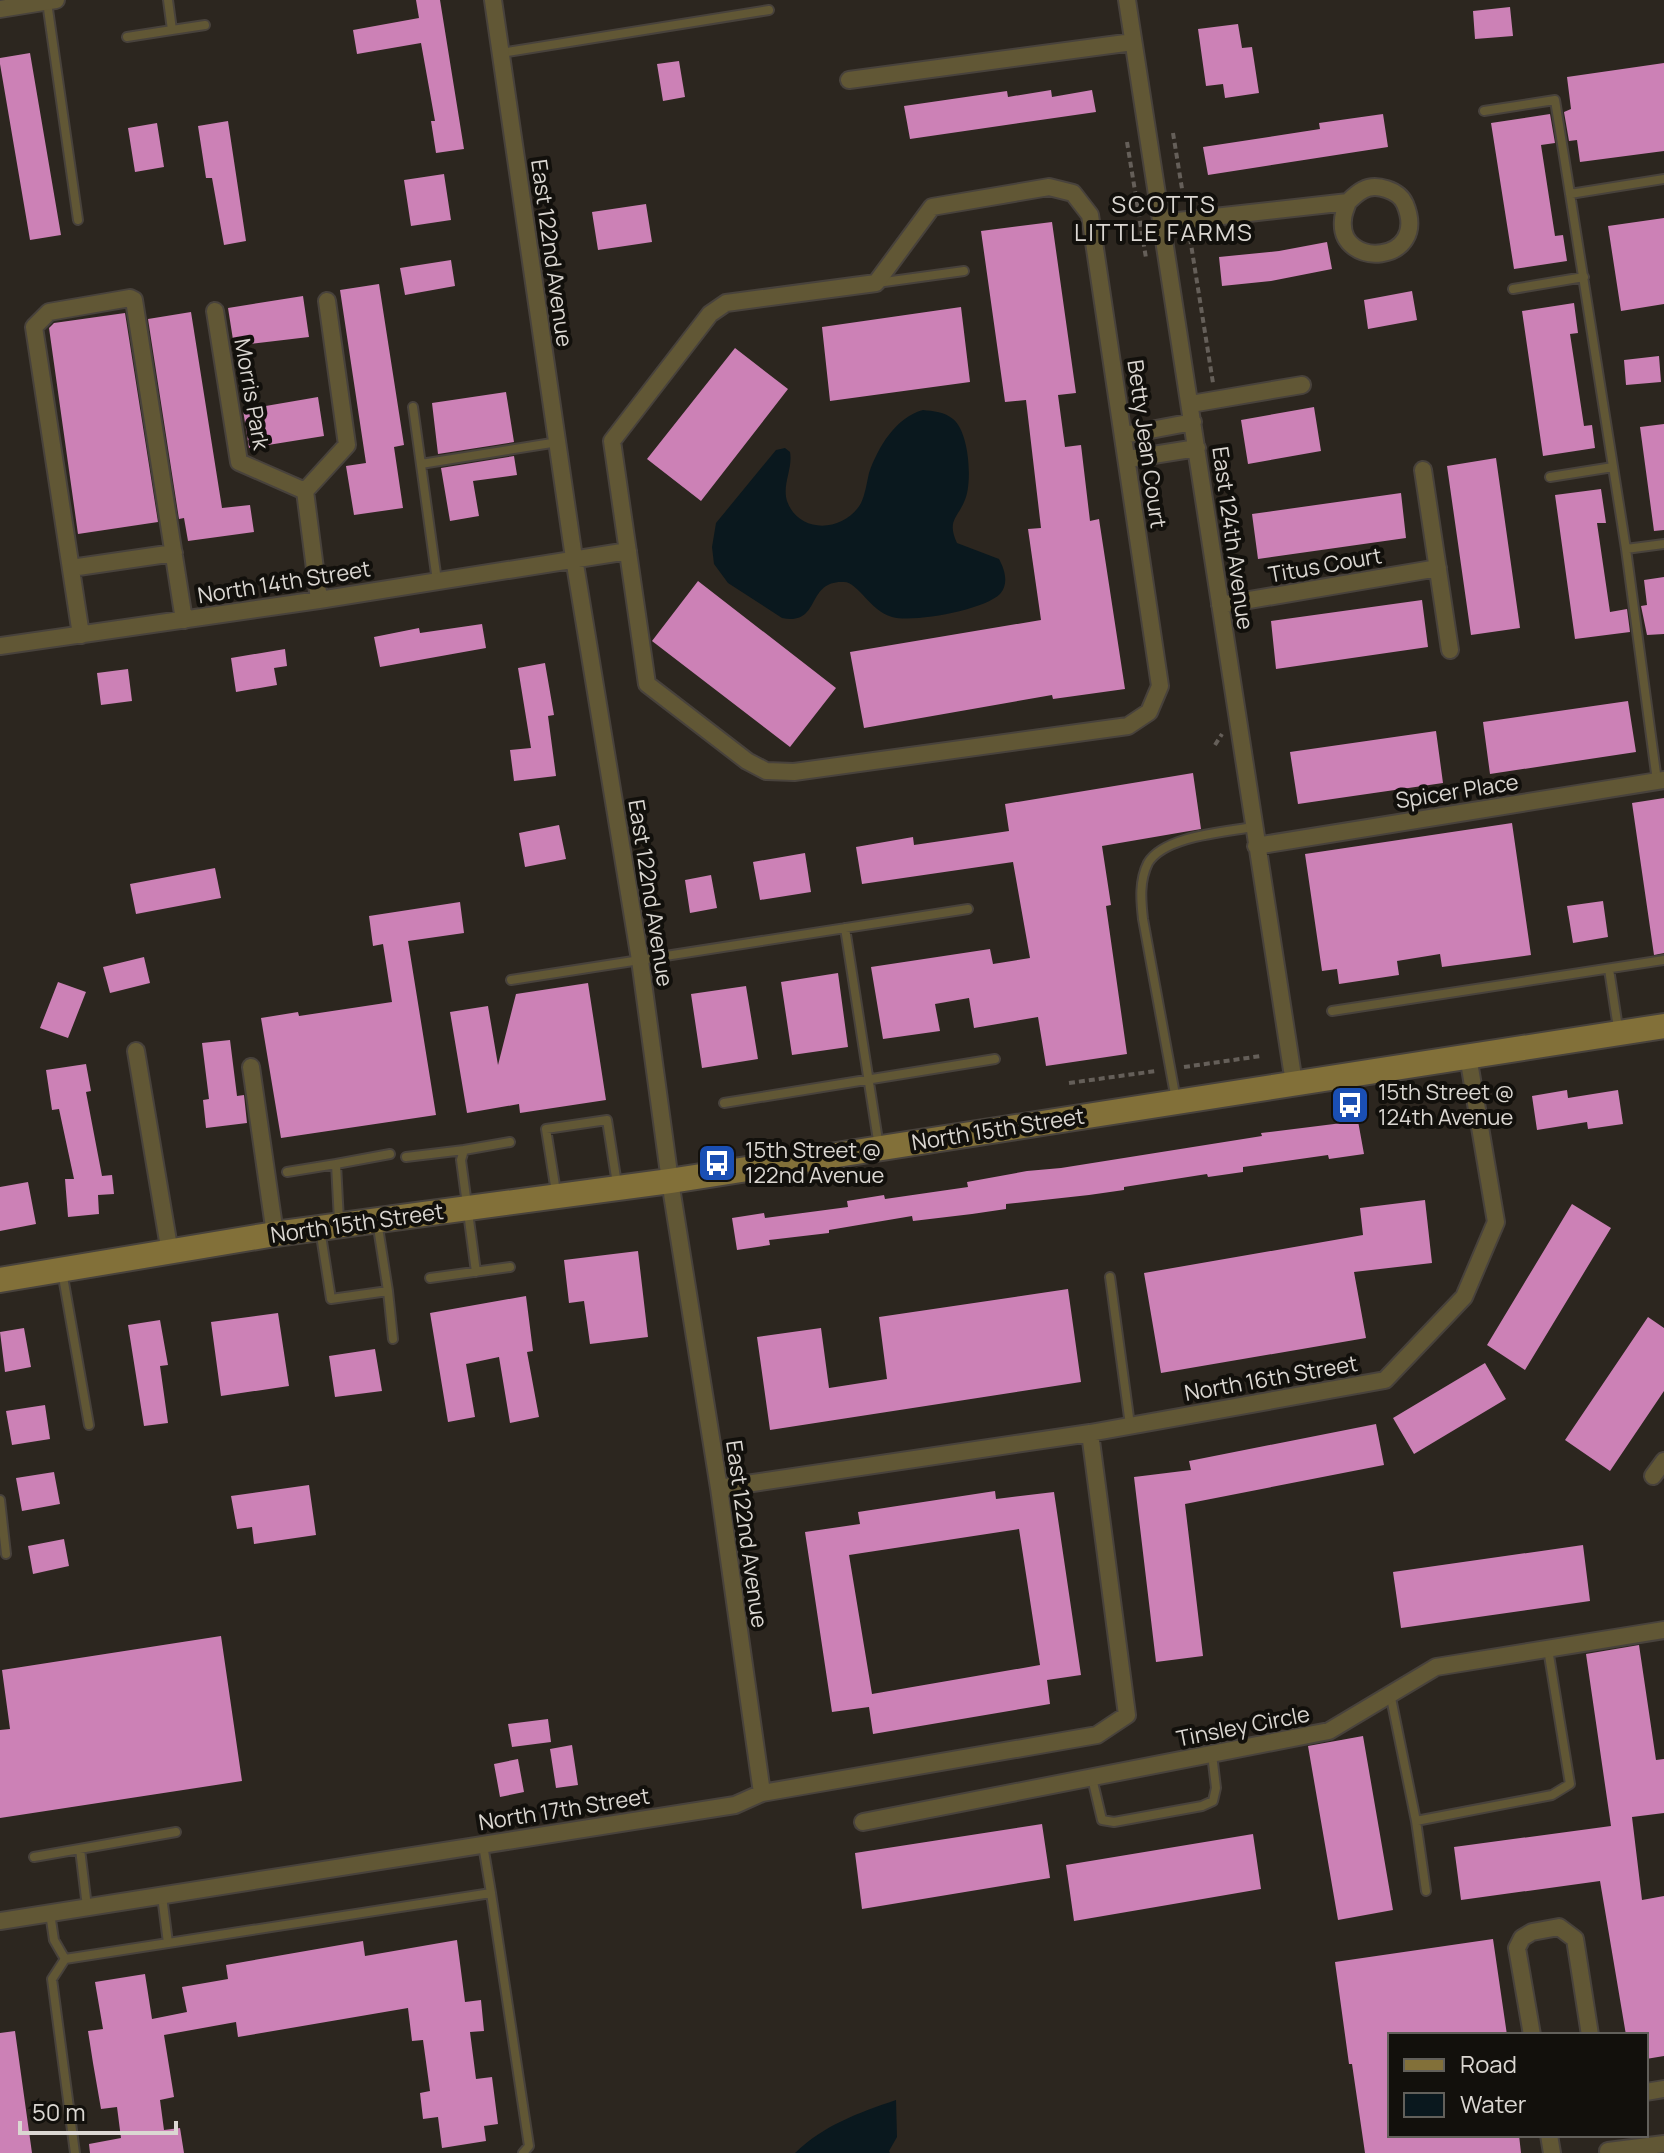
<svg xmlns="http://www.w3.org/2000/svg" width="1664" height="2153" font-family="Manrope,sans-serif">
<rect width="100%" height="100%" fill="#2c261f"/>
<path fill="#0a181e" d="M923 410C933 411 945 412 953 419 969 432 972 478 966 497 959 518 946 519 957 543L999 559C1005 570 1009 584 1000 594 984 610 914 623 892 617 870 611 858 582 844 582 805 580 822 626 782 618L728 583 714 564 712 547 716 523 776 450 785 448 790 452C793 469 782 484 787 501 799 535 845 532 861 503 865 495 867 482 869 473 878 447 896 417 923 410Z
M896 2100 897 2137 889 2151 890 2153H795C824 2125 858 2113 896 2100Z"/>
<path fill="#cc81b6" fill-rule="evenodd" d="M416 0H440L464 149 436 153 431 121H435L421 43 357 54 353 30 419 18Z
M1510 7 1513 36 1475 39 1473 11Z
M1238 24 1242 48 1252 47 1259 93 1225 98 1223 84 1206 86 1198 29Z
M30 53 61 235 30 240 0 64V58Z
M679 61 685 97 663 101 657 64Z
M1664 63V151L1580 162 1577 140 1569 141 1564 112 1571 109 1567 77Z
M1051 90 1052 97 1092 90 1096 112 910 139 904 106 1007 91 1008 97Z
M1383 114 1388 147 1208 175 1203 147 1320 129 1319 123Z
M1550 114 1555 143 1541 145 1555 236 1563 235 1567 261 1514 269 1491 123Z
M228 121 246 241 224 245 212 178H206L198 126Z
M157 123 164 167 135 172 128 128Z
M444 174 451 220 411 226 404 180Z
M646 204 652 242 598 250 592 212Z
M1664 218V304L1621 311 1608 226Z
M1052 222 1076 393 1058 395 1065 447 1081 445 1090 521 1099 519 1125 689 1053 699 1052 695 864 728 850 652 1041 620 1028 529 1041 528 1026 400 1005 402 981 231Z
M1327 242 1332 269 1271 281 1222 286 1219 257 1279 251Z
M451 260 455 286 405 295 400 268Z
M379 284 404 445 394 447 403 508 354 515 346 466 366 463 340 290Z
M1412 291 1417 320 1368 329 1364 300Z
M303 296 309 337 234 346 228 308Z
M1574 303 1578 333 1570 334 1584 426 1592 425 1595 448 1543 456 1522 311Z
M961 307 970 382 830 401 822 327Z
M191 312 222 508 250 505 254 532 188 541 184 518 179 519 148 319Z
M125 313 158 522 78 534 49 328 54 323Z
M735 348 788 389 701 501 647 459Z
M1659 356 1661 382 1626 385 1624 360Z
M506 392 514 442 438 454 432 403Z
M318 397 324 436 249 448 243 410Z
M1314 407 1321 451 1248 464 1241 420Z
M1664 424V530L1654 531 1640 427Z
M514 456 517 475 473 481 479 516 450 521 441 468Z
M1496 458 1520 628 1471 635 1447 466Z
M1601 489 1606 523H1597L1610 612 1627 609 1630 632 1575 639 1555 495Z
M1401 493 1406 538 1258 559 1252 514Z
M1664 577V634L1647 635 1641 606 1647 605 1644 580Z
M698 581 836 688 790 747 652 641Z
M1422 600 1428 647 1276 669 1271 621Z
M482 624 486 648 380 667 374 637 419 628 420 633Z
M285 649 287 666 274 668 277 685 236 692 231 658Z
M545 663 554 715 548 716 556 776 514 781 510 750 531 748 518 668Z
M128 669 132 701 101 705 97 673Z
M1628 701 1636 752 1490 774 1483 722Z
M1436 731 1443 783 1298 804 1290 752Z
M1193 773 1201 829 1102 846 1111 905 1106 906 1127 1054 1046 1066 1038 1017 974 1028 969 998 935 1004 940 1031 883 1039 871 967 990 949 993 964 1030 958 1013 862 862 884 856 847 913 837 914 845 1009 831 1005 804Z
M1664 798V953L1654 955 1632 803Z
M1512 823 1531 955 1442 967 1440 954 1397 961 1399 975 1339 984 1337 969 1322 971 1305 854Z
M559 825 566 859 525 867 519 833Z
M805 853 811 892 760 900 753 862Z
M215 868 221 898 136 914 130 884Z
M711 875 717 908 690 913 685 880Z
M1603 901 1608 937 1573 943 1567 906Z
M460 902 464 933 408 941 436 1115 281 1138 261 1018 298 1012 299 1016 392 1002 383 944 373 946 369 916Z
M144 957 150 983 110 993 103 967Z
M838 973 848 1047 792 1055 781 982Z
M58 982 86 992 68 1038 40 1028Z
M588 983 606 1100 520 1113 519 1104 467 1113 450 1012 488 1006 498 1065 516 994Z
M746 986 758 1059 702 1068 691 994Z
M230 1040 237 1096 244 1095 247 1123 206 1128 203 1100 209 1099 202 1043Z
M86 1064 91 1091 86 1092 102 1176 112 1175 114 1194 98 1195 99 1214 68 1217 65 1179H74L59 1109 52 1110 46 1070Z
M1567 1090 1568 1098 1618 1090 1623 1124 1588 1129 1587 1122 1537 1130 1532 1096Z
M1358 1121 1364 1154 1329 1159 1328 1155 1243 1167V1172L1208 1177 1207 1174 1124 1187V1190L1089 1195 1006 1204V1209L972 1214 913 1221 912 1216 829 1230V1233L769 1240 770 1245 737 1250 732 1218 764 1213 765 1218 848 1207 847 1201 884 1195 885 1199 968 1187 967 1182 1027 1171 1061 1168 1262 1136 1261 1133Z
M28 1182 36 1224 0 1231V1187Z
M1425 1200 1432 1263 1354 1272 1366 1338 1161 1373 1144 1273 1363 1235 1360 1208Z
M1572 1204 1611 1228 1525 1370 1487 1345Z
M638 1251 648 1337 590 1344 584 1301 569 1303 564 1260Z
M1068 1289 1081 1382 770 1430 757 1337 821 1328 829 1388 887 1379 879 1317Z
M526 1296 533 1351 527 1352 539 1417 510 1423 499 1357 466 1364 475 1417 448 1422 430 1313Z
M278 1313 289 1386 221 1396 211 1322Z
M1648 1317 1664 1328V1391L1610 1471 1565 1440Z
M160 1320 168 1365 160 1366 168 1423 144 1426 128 1325Z
M24 1328 31 1367 5 1372 0 1332Z
M375 1349 382 1391 335 1397 329 1356Z
M1485 1363 1506 1399 1414 1454 1393 1418Z
M45 1405 50 1439 12 1445 6 1411Z
M1376 1424 1384 1465 1185 1504 1203 1656 1156 1662 1134 1477 1191 1470 1189 1461Z
M54 1472 60 1504 22 1511 16 1478Z
M309 1485 316 1535 254 1544 252 1527 237 1529 231 1496Z
M995 1491 996 1499 1054 1492 1081 1675 1047 1680 1050 1704 873 1734 869 1707 832 1712 805 1532 860 1524 858 1512ZM1019 1529 1040 1665 872 1694 849 1555Z
M64 1539 69 1566 33 1574 28 1546Z
M1583 1545 1590 1601 1401 1628 1393 1572Z
M221 1636 242 1781 0 1818V1730L10 1729 2 1670Z
M1639 1645 1656 1760 1664 1759V1813L1632 1817 1642 1900 1664 1896V2056L1646 2059V2035H1626L1600 1881 1461 1900 1454 1847 1611 1826 1586 1654Z
M548 1719 551 1742 512 1747 508 1724Z
M1363 1736 1393 1910 1338 1920 1308 1746Z
M572 1745 578 1785 556 1788 550 1749Z
M518 1759 524 1792 500 1797 494 1764Z
M1042 1824 1050 1878 862 1909 855 1853Z
M1253 1834 1261 1889 1074 1921 1066 1865Z
M1493 1939 1507 2035H1390V2135H1519L1521 2153H1365L1352 2064H1349L1335 1962Z
M457 1940 465 2002 481 2000 484 2031 470 2032 476 2079 492 2077 498 2124 484 2126 486 2141 442 2148 438 2117 423 2119 420 2093 430 2091 423 2040 412 2041 408 2008 238 2037 236 2022 164 2035 174 2097 160 2100 164 2130 180 2128 184 2153H90L89 2144 121 2138 117 2107 101 2109 93 2063 88 2031 103 2029 95 1982 145 1974 152 2019 187 2012 182 1987 228 1979 226 1965 363 1941 365 1956Z
M15 2031 32 2153H0V2033Z"/>
<g fill="none" stroke-linecap="round" stroke-linejoin="round">
<g stroke="#48423c" stroke-width="12">
<path id="lane" d="M47 2 78 220
M172 30 205 25
M127 37 172 30 168 0
M501 53 769 10
M1484 111 1555 100 1570 194
M1664 179 1570 194 1626 549 1664 544
M877 283 964 271
M1513 289 1584 277
M413 407 437 581
M421 464 558 442
M1550 477 1613 467
M1626 549 1657 781
M845 928 879 1147
M1609 969 1618 1028
M511 980 968 909
M1332 1011 1664 960
M1176 1100 1143 919C1141 901 1139 881 1148 863 1164 836 1225 832 1253 827
M724 1103 995 1059
M406 1157 464 1150
M287 1172 336 1164
M556 1192 546 1129 607 1120 617 1184
M339 1221 336 1164 390 1154
M320 1229 331 1299 388 1291 377 1221
M62 1271 89 1425
M476 1272 461 1160 464 1150 510 1142
M1110 1277 1130 1425
M430 1278 510 1267
M388 1291 393 1339
M0 1500 6 1554
M1390 1693 1416 1821 1552 1795 1570 1784 1548 1649
M1092 1778 1102 1820 1114 1822 1202 1806 1213 1801 1216 1788 1212 1754
M1416 1821 1426 1891
M483 1845 491 1893
M80 1849 87 1907
M34 1857 176 1832
M162 1896 168 1943
M50 1913 54 1940 65 1959
M75 2153 52 1979 65 1959 491 1893 529 2146 523 2153"/>
</g>
<g stroke="#48423c" stroke-width="20">
<path id="street" d="M493 0 574 558 640 960 670 1181 719 1488 762 1793
M1127 0 1294 1083
M0 9 56 0
M849 80 1133 42
M1049 187 1073 193 1090 215 1160 686 1149 712 1128 726 794 772 766 771 747 761 647 684 612 441 710 314 726 303 876 283 932 207Z
M1160 223 1348 202C1352 198 1357 193 1363 190 1376 183 1399 190 1405 204 1430 264 1338 270 1343 220 1343 214 1346 208 1348 202
M215 311 239 462 305 491
M1191 404 1302 385
M1124 435 1193 422
M1128 459 1197 448
M1423 470 1450 650
M71 568 174 553
M319 600 305 491 347 445 327 301
M1220 605 1438 568
M81 635 34 327 49 312 130 298 134 300 184 620
M0 646 319 600 628 551
M1256 846 1664 780
M136 1051 170 1253
M251 1067 275 1234
M1653 1476 1664 1461
M719 1488 1090 1433 1385 1380 1464 1297 1496 1222 1468 1056
M863 1822 1329 1731 1436 1667 1664 1630
M0 1921 735 1805 762 1793 1097 1735 1127 1715 1090 1433
M1532 2035 1517 1948 1522 1938 1532 1932 1559 1927 1575 1939 1590 2035
M1646 2092 1664 2089
M1549 2135 1552 2153
M1608 2151 1664 2144"/>
</g>
<g stroke="#48423c" stroke-width="28">
<path id="secondary" d="M0 1280 275 1234 670 1181 1664 1026"/>
</g>
<path stroke="#655f59" stroke-width="4" stroke-dasharray="6 4" stroke-linecap="butt" d="M1173 133 1184 201
M1127 142 1146 258
M1190 238 1213 383
M1215 745 1222 734
M1184 1067 1261 1056
M1069 1083 1156 1071"/>
<use href="#lane" stroke="#615735" stroke-width="8"/>
<use href="#street" stroke="#615735" stroke-width="16"/>
<use href="#secondary" stroke="#827039" stroke-width="24"/>
</g>
<defs>
<g id="bus-square" transform="scale(2)"><rect x="-9" y="-9" width="18" height="18" rx="4" fill="#1a4fb4" stroke="#12100c"/><path d="M-5-6H5V4H4V6H2V4H-2V6H-4V4H-5ZM-3.5-4V0h7V-4ZM-3.5 1.2v1.5H-2V1.2ZM2 1.2v1.5H3.5V1.2Z" fill="#fff"/></g>
</defs>
<g fill-rule="evenodd">
<use href="#bus-square" x="1350" y="1105"/>
<use href="#bus-square" x="717" y="1163"/>
</g>
<g text-anchor="middle" stroke-width="8" stroke-linejoin="round" paint-order="stroke">
<g font-size="22" fill="#dbd7d2" stroke="#12100c">
<text transform="translate(552 253) rotate(82)" y="8">East 122nd Avenue</text>
<text transform="translate(252 394) rotate(80)" y="8">Morris Park</text>
<text transform="translate(1147 444) rotate(82)" y="8">Betty Jean Court</text>
<text transform="translate(1233 538) rotate(82)" y="8">East 124th Avenue</text>
<text transform="translate(1325 565) rotate(-10)" y="8">Titus Court</text>
<text transform="translate(284 582) rotate(-9)" y="8">North 14th Street</text>
<text transform="translate(1457 791) rotate(-9)" y="8">Spicer Place</text>
<text transform="translate(651 893) rotate(81)" y="8">East 122nd Avenue</text>
<text transform="translate(998 1129) rotate(-9)" y="8">North 15th Street</text>
<text transform="translate(357 1223) rotate(-8)" y="8">North 15th Street</text>
<text transform="translate(1271 1378) rotate(-10)" y="8">North 16th Street</text>
<text transform="translate(747 1534) rotate(82)" y="8">East 122nd Avenue</text>
<text transform="translate(1243 1726) rotate(-11)" y="8">Tinsley Circle</text>
<text transform="translate(564 1809) rotate(-9)" y="8">North 17th Street</text>
</g>
<g font-size="22" fill="#dbd7d2" stroke="#12100c" text-anchor="start">
<text x="1378" y="1100">15th Street @<tspan x="1378" dy="25">124th Avenue</tspan></text>
<text x="745" y="1158">15th Street @<tspan x="745" dy="25">122nd Avenue</tspan></text>
</g>
<g font-size="24" letter-spacing="2" fill="#dbd7d2" stroke="#12100c">
<text x="1164" y="213">SCOTTS<tspan x="1164" dy="28">LITTLE FARMS</tspan></text>
</g>
</g>
<rect x="1388" y="2033" width="260" height="104" fill="#12100c" stroke="#62605b" stroke-width="2"/>
<rect x="1404" y="2059" width="40" height="12" fill="#827039" stroke="#62605b" stroke-width="2"/>
<text x="1460" y="2073" font-size="24" fill="#dbd7d2">Road</text>
<rect x="1404" y="2093" width="40" height="24" fill="#0a181e" stroke="#62605b" stroke-width="2"/>
<text x="1460" y="2113" font-size="24" fill="#dbd7d2">Water</text>
<path d="M20 2121v12h156v-12" fill="none" stroke="#dbd7d2" stroke-width="4"/>
<text x="32" y="2121" font-size="24" fill="#dbd7d2" stroke="#12100c" stroke-width="6" paint-order="stroke">50 m</text>
</svg>
